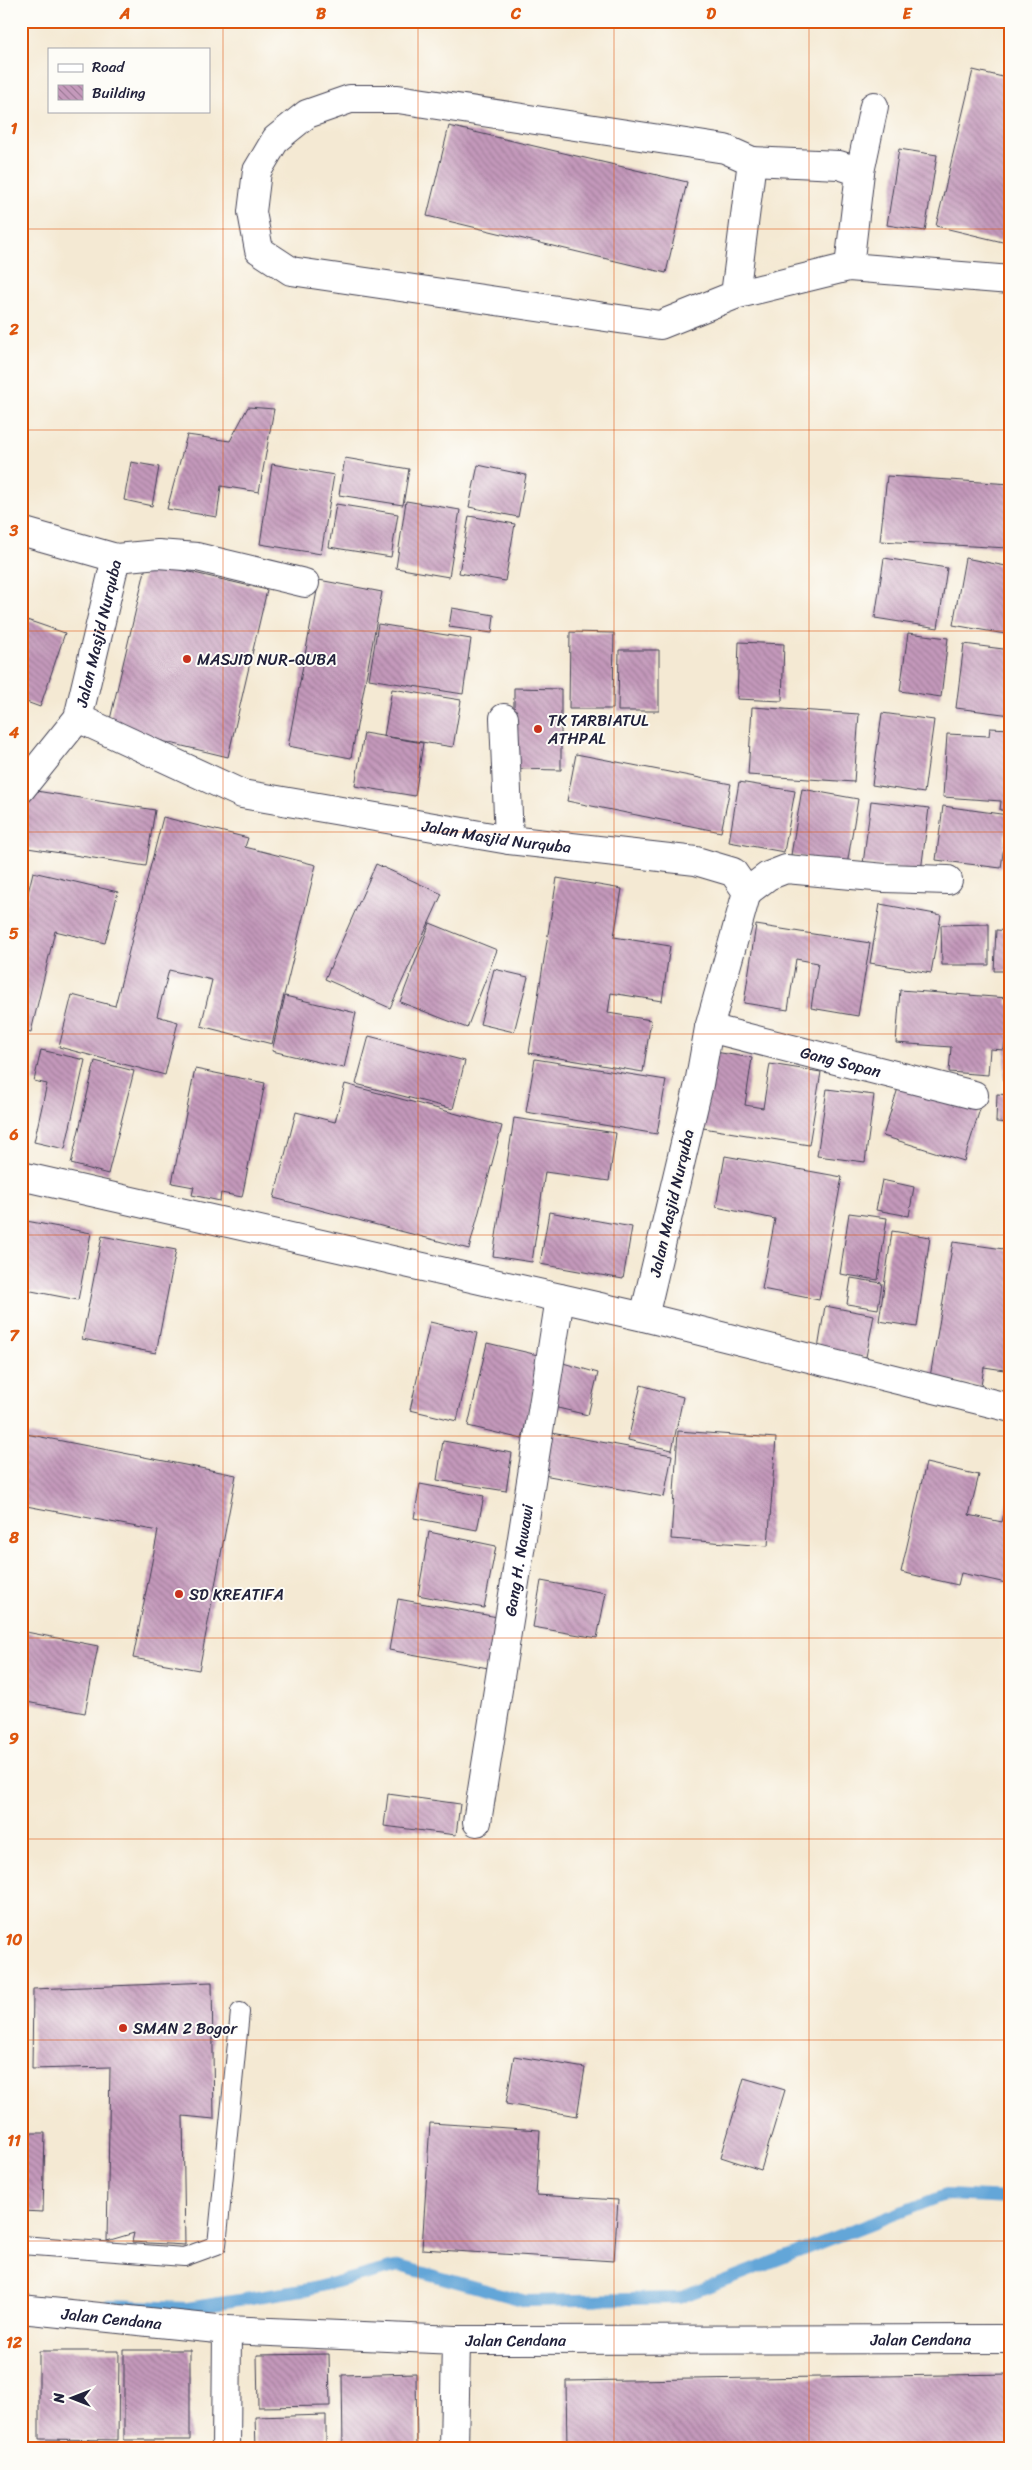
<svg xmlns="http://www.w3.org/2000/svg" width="1032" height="2470" font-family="Sriracha,sans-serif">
<defs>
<pattern id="building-back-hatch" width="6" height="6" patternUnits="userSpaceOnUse" patternTransform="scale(1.25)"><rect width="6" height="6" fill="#c499bb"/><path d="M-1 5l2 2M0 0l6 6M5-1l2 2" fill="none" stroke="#9f7c99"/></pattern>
</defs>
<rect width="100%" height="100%" fill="#fdfcf7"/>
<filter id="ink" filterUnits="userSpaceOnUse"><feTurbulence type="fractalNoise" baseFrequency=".02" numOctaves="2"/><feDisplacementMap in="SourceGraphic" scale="10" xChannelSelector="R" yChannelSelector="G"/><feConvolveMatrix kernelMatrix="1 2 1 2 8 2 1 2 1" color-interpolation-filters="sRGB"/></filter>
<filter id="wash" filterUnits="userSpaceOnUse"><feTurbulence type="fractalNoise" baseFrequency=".0096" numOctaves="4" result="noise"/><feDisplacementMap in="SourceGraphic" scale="20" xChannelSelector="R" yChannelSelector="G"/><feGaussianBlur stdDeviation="1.12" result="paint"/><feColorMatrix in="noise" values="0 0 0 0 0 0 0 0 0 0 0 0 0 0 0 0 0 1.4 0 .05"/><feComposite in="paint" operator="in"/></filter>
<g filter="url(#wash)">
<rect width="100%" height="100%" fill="#f4e9d3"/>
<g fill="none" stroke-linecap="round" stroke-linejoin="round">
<path stroke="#64a6d8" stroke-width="12" d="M109 2305 187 2308 309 2289 399 2266 526 2301 679 2298 945 2195 1011 2198"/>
</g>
<g id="blocks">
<path fill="url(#building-back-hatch)" d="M973 70 1011 79V244L936 226Z
M449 126 687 182 666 273 427 216Z
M899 149 937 155 925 231 887 225Z
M248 407 274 409 259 492 221 486 217 517 167 509 187 435 230 441Z
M345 458 409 469 403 505 339 495Z
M131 462 159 467 152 506 124 500Z
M272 464 334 475 321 554 260 544Z
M478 465 526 475 518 517 469 507Z
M887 476 1011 484 1008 548 880 541Z
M406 501 460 510 449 577 396 568Z
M336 504 398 514 391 557 329 547Z
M469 516 515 524 505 581 459 573Z
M884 558 947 568 938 628 875 618Z
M965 558 1011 567V635L953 625Z
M147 562 267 590 228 757 108 728Z
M319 580 382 592 351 758 288 746Z
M452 608 494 615 492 633 449 627Z
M21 618 65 633 40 707 21 700Z
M378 624 471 639 463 694 369 679Z
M570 632 614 633 613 709H569Z
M908 633 948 638 941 697 900 691Z
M739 642 784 644 782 701 737 699Z
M964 644 1011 650V715L956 708Z
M619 650H659V711H618Z
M514 688 561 689V770L514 769Z
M392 689 461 700 453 747 384 736Z
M752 707 859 714 854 782 748 775Z
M882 713 934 720 924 793 872 785Z
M990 728 1011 729V811L1000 810 1001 801 943 797 947 734 989 736Z
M364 733 423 743 415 796 355 786Z
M576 754 731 784 721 832 567 801Z
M739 782 795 791 784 852 729 842Z
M802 789 858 799 847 865 791 855Z
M30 790 155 810 146 866 21 847Z
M871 801 929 808 921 871 863 864Z
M943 806 1008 815 1001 868 936 860Z
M163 817 248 838 245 847 316 865 272 1044 201 1026 212 980 169 970 157 1016 178 1022 165 1075 59 1047 72 995 115 1006Z
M376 864 442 894 390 1008 325 979Z
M33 872 118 892 105 943 55 931 31 1032 21 1029V922Z
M557 878 622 889 614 937 670 946 662 1001 611 993 608 1013 651 1020 643 1072 529 1053Z
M880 904 941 915 931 973 870 963Z
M430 923 497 950 467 1028 400 1002Z
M989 924V965H942L941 925Z
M756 925 870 943 858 1016 811 1008 818 963 796 959 788 1010 744 1003Z
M996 930 1011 931V971H994Z
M494 969 528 977 514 1032 480 1024Z
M900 990 1008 998V1004L1011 1005V1080H1004L1006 1038 1004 1050 990 1049 988 1075 949 1072 951 1047 896 1043Z
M285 996 356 1013 344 1068 272 1051Z
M369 1036 465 1061 453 1109 356 1084Z
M41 1050 85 1060 65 1149 34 1142 47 1084 34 1081Z
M715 1052 752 1058 745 1105 763 1108 770 1064 821 1072 809 1145 703 1128Z
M535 1059 666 1080 657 1134 526 1112Z
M95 1061 134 1071 108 1174 71 1164Z
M195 1069 265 1083 242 1197 221 1193 220 1201 192 1195 194 1187 172 1183Z
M345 1084 502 1126 469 1249 274 1198 296 1112 335 1122Z
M899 1085 980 1109 964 1161 883 1136Z
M827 1089 874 1095 865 1162 817 1156Z
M997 1094 1011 1095V1123L996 1122Z
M514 1118 616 1133 609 1181 545 1172 532 1262 493 1256Z
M725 1156 842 1177 819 1300 762 1289 775 1219 716 1207Z
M882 1180 914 1187 909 1216 876 1210Z
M549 1212 632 1227 623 1279 540 1264Z
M849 1213 887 1218 878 1280 840 1274Z
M21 1220 91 1233 78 1300 21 1289Z
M892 1231 930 1237 917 1327 879 1321Z
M102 1236 176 1250 156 1353 82 1339Z
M953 1242 1011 1250V1371L984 1367 981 1386 930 1377Z
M851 1278 882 1283 878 1309 847 1304Z
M825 1306 874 1315 866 1357 818 1349Z
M430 1322 477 1333 457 1421 410 1410Z
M487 1343 542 1356 522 1439 468 1426Z
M563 1363 598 1373 588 1415 549 1406Z
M641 1385 683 1397 672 1450 628 1440Z
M678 1431 776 1438 768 1546 671 1539Z
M546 1432 672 1455 664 1497 538 1474Z
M21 1433 236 1475 199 1670 133 1658 158 1531 21 1505Z
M443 1441 512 1453 506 1491 437 1480Z
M926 1463 979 1475 969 1515 1002 1522 1011 1485V1564L1006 1583 961 1573 958 1585 901 1572Z
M420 1484 484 1496 477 1530 414 1518Z
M429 1532 496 1546 484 1608 418 1595Z
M541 1581 606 1593 597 1638 533 1627Z
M398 1599 503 1618 494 1669 389 1650Z
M21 1631 98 1646 85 1713 21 1701Z
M388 1794 460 1804 456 1835 384 1826Z
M212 1982 214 2119 183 2116 185 2245 132 2242 134 2233 107 2241 110 2067 32 2069 33 1989Z
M514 2056 585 2068 577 2116 506 2104Z
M744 2078 785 2090 761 2170 721 2157Z
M430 2123 540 2130 536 2195 618 2200 614 2261 422 2249Z
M21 2133H45L43 2212 21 2211Z
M124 2350H190V2440H124Z
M39 2351H119L118 2440 39 2439Z
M329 2354 330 2406 258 2407 257 2355Z
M416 2373 417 2449H343L342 2375Z
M1011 2374V2449H567L566 2381Z
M326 2415V2449H256L255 2417Z"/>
</g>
</g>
<g filter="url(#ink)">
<use href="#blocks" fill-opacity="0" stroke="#424052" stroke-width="1"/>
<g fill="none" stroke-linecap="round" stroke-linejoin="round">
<g stroke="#424052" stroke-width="20">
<path id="lane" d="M21 2245 184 2257 217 2245 240 2012"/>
</g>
<g stroke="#424052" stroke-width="30">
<g id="street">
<path d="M752 161 839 165 860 172 849 267"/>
<path d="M860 172 874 106"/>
<path d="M735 295 752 161 725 149 398 99H350L307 114 276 139 257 171 252 212 259 250 291 271 660 325 735 295 849 267 1011 280"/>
<path d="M21 531 116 558 158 554 197 557 305 583"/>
<path id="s1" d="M78 718 242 794 509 840 696 861 733 872 747 892 709 1028 699 1084 644 1317"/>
<path d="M504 718 509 840"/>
<path id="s2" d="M21 789 78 718 116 558"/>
<path d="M747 892 768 876 786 869 885 878 948 880"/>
<path id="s3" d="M709 1028 974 1095"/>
<path d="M21 1176 644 1317 1011 1408"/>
<path id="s4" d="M477 1822 560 1298"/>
<path id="s5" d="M21 2309 227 2330 456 2340 1011 2339"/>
<path d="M226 2449 227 2330"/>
<path d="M454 2449 456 2340"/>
</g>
</g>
<use href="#lane" stroke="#fff" stroke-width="18"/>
<use href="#street" stroke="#fff" stroke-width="28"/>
</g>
</g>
<path fill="none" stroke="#de560e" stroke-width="1" stroke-opacity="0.55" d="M223 21V2449M418 21V2449M614 21V2449M809 21V2449M21 229H1011M21 430H1011M21 631H1011M21 832H1011M21 1034H1011M21 1235H1011M21 1436H1011M21 1638H1011M21 1839H1011M21 2040H1011M21 2241H1011"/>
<g fill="#c8321e" stroke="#fdfcf7" stroke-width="2">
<circle cx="187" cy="659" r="5"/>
<circle cx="538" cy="729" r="5"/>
<circle cx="179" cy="1594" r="5"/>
<circle cx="123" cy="2028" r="5"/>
</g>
<g text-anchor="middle" stroke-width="4" stroke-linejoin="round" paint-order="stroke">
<g font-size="16" fill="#22223b" stroke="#fdfcf7">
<text dy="6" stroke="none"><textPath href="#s2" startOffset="178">Jalan Masjid Nurquba</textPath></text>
<text dy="6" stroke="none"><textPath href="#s1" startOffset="439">Jalan Masjid Nurquba</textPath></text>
<text dy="6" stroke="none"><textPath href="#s3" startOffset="136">Gang Sopan</textPath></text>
<text transform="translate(671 1203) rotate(-77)" y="6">Jalan Masjid Nurquba</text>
<text dy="6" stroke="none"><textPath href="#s4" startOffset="265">Gang H. Nawawi</textPath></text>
<text dy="6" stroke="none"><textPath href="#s5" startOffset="91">Jalan Cendana</textPath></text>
<text dy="6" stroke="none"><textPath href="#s5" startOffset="901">Jalan Cendana</textPath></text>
<text dy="6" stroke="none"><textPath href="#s5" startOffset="496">Jalan Cendana</textPath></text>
</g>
<g font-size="16" fill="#22223b" stroke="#fdfcf7" text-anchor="start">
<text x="197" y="665">MASJID NUR-QUBA</text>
<text x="548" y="726">TK TARBIATUL<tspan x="548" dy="18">ATHPAL</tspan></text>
<text x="189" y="1600">SD KREATIFA</text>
<text x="133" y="2034">SMAN 2 Bogor</text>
</g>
</g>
<rect width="1032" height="2470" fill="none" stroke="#fdfcf7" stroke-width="55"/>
<rect x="48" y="48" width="162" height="65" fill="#fdfcf7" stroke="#a5a5ac"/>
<rect x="58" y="64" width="25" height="8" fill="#ffffff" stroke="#a5a5ac"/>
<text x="92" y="72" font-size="15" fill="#22223b">Road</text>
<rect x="58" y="85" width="25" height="15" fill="url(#building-back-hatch)" stroke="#a5a5ac"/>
<text x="92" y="98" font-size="15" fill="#22223b">Building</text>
<g transform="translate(72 2398) rotate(270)" stroke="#fdfcf7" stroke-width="4" paint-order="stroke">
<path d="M0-4L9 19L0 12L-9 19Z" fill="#22223b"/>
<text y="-8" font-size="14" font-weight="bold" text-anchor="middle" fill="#22223b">N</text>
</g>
<rect x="28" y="28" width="976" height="2414" fill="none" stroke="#de560e" stroke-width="2"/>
<g font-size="16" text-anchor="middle" font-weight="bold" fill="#de560e">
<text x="125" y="19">A</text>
<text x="321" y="19">B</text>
<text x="516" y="19">C</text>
<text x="711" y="19">D</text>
<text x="907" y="19">E</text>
<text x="14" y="134">1</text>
<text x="14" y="335">2</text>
<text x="14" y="536">3</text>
<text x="14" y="738">4</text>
<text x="14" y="939">5</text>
<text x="14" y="1140">6</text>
<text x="14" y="1341">7</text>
<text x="14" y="1543">8</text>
<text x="14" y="1744">9</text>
<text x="14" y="1945">10</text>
<text x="14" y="2146">11</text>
<text x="14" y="2348">12</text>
</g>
</svg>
